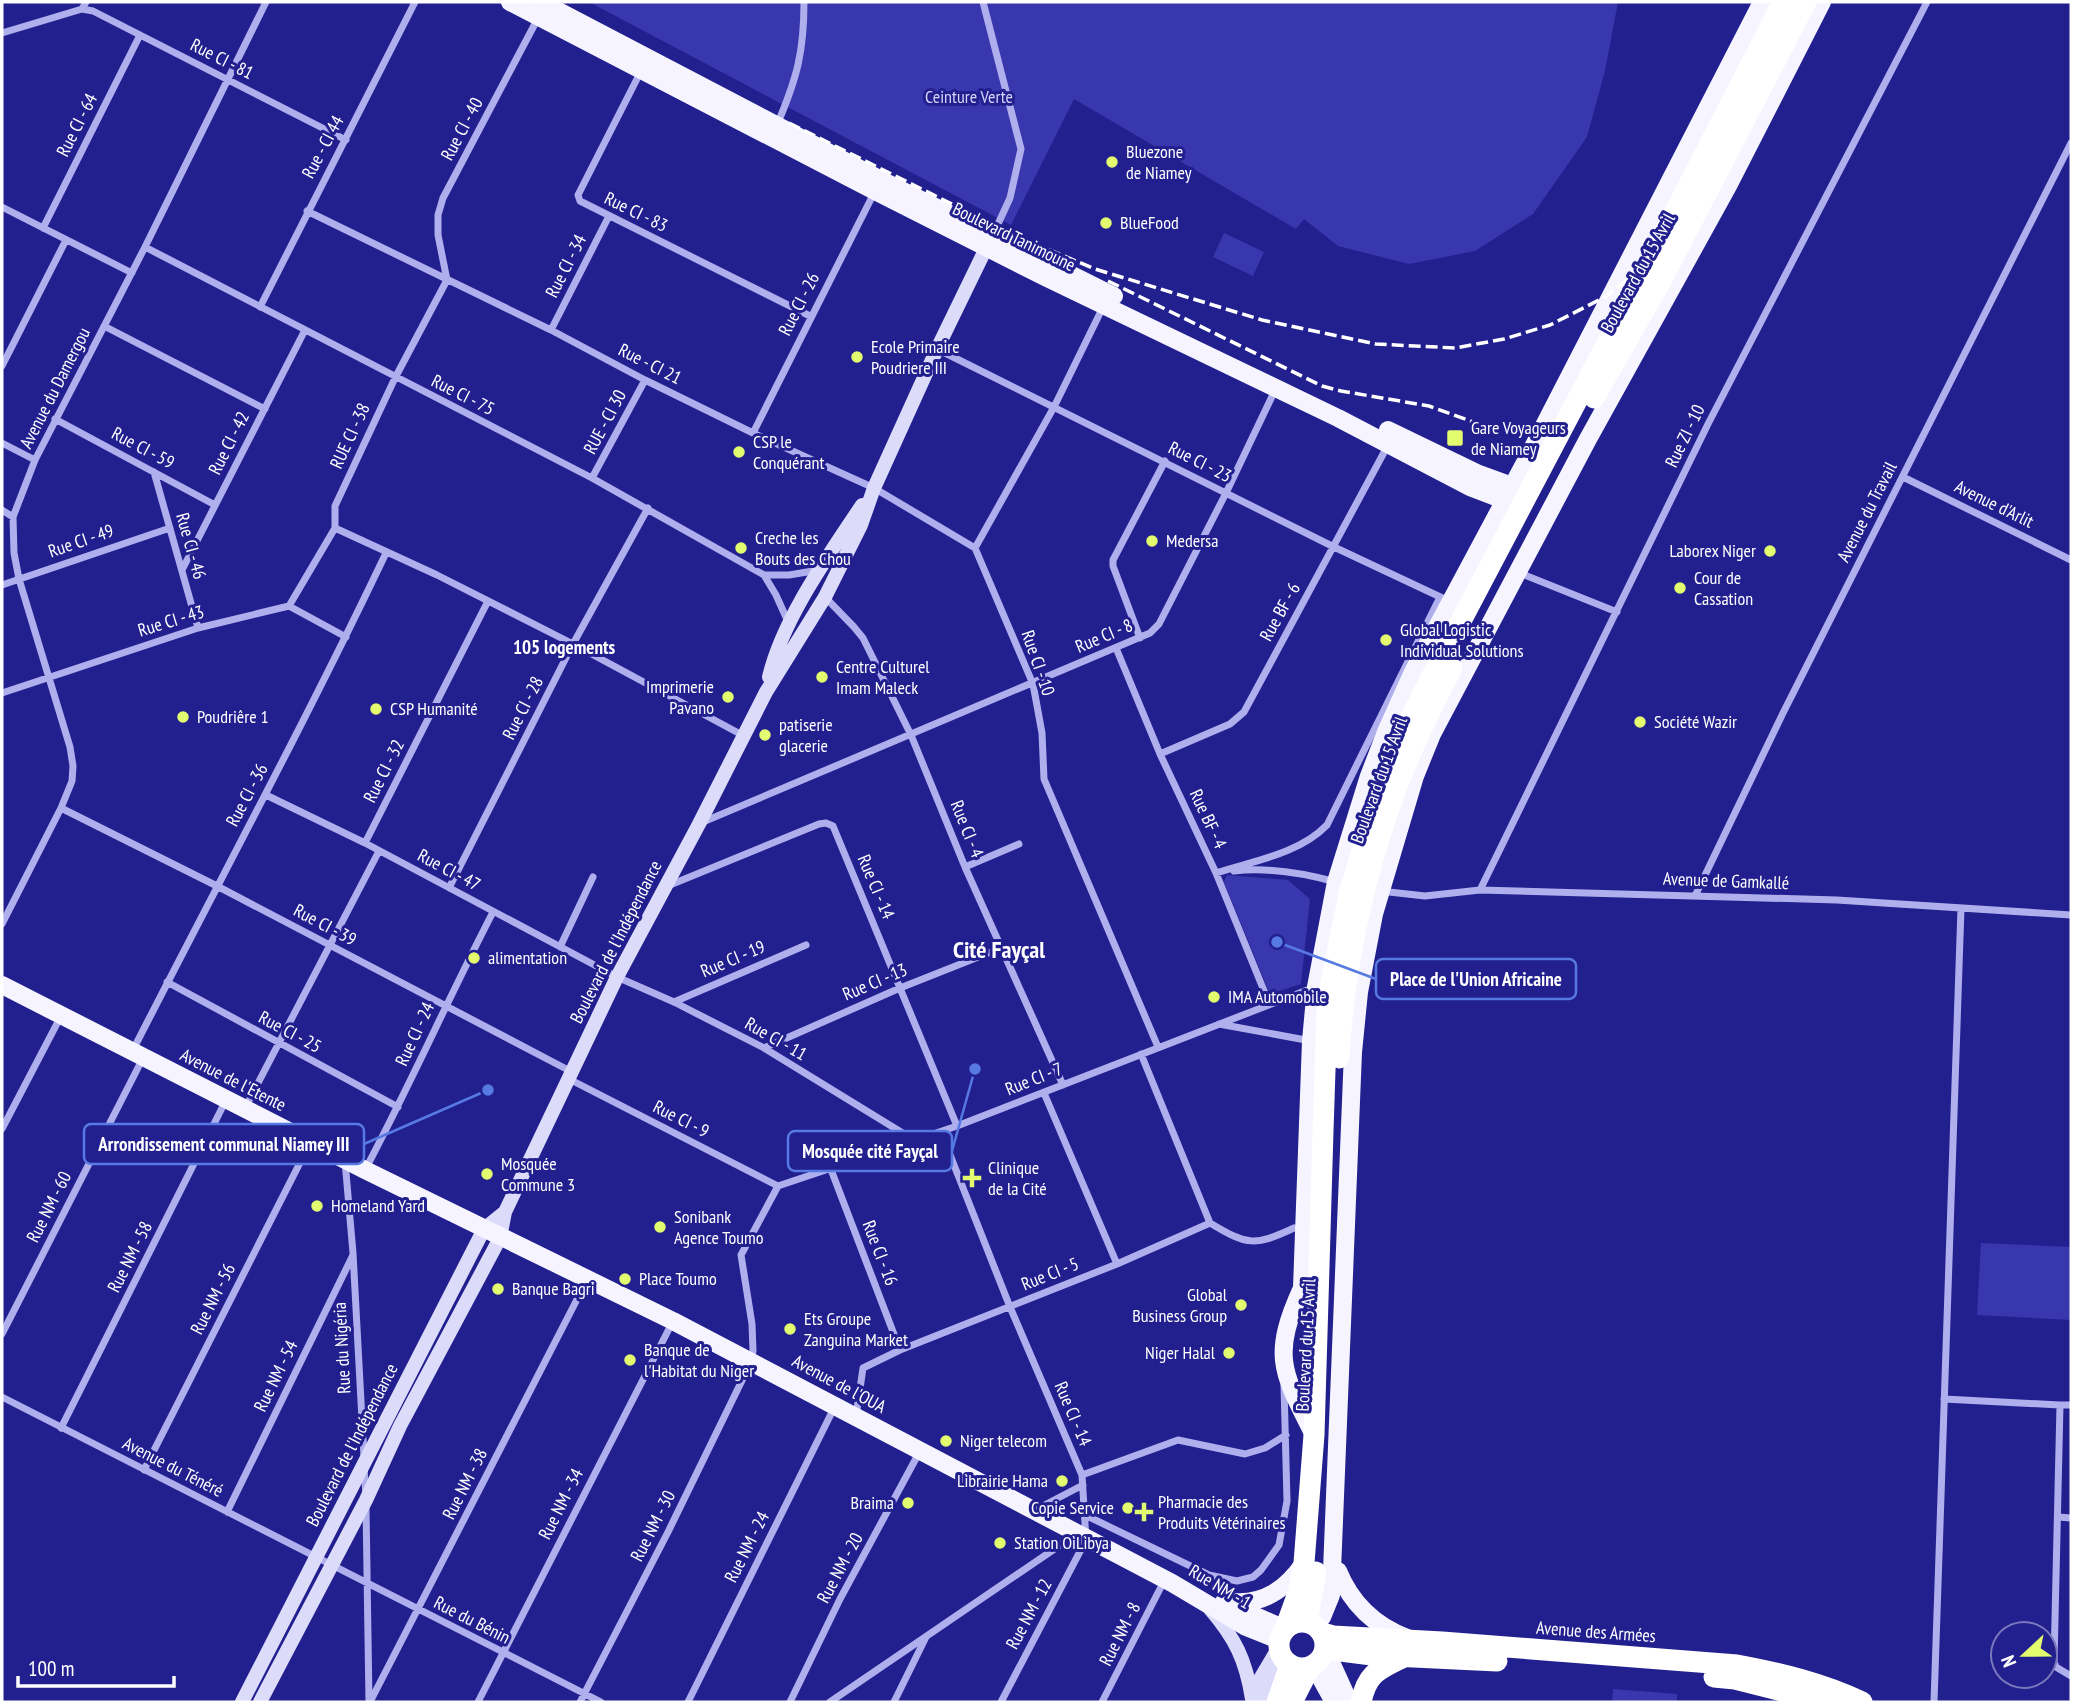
<svg xmlns="http://www.w3.org/2000/svg" width="2073" height="1704" font-family="'PT Sans Narrow',sans-serif">
<rect width="100%" height="100%" fill="#221f8f"/>
<path fill="#3937ae" d="M589 2H1618L1605 71 1587 137 1533 214 1475 251 1409 264 1338 246 1304 219 1296 229 1074 99 1011 225Z
M1224 233 1264 252 1253 276 1213 257Z
M1227 875 1288 880 1310 899 1301 984 1270 994 1224 882Z
M1981 1243 2071 1247V1320L1977 1315Z
M1613 1689 1677 1694V1702H1612Z"/>
<g fill="none" stroke-linecap="round" stroke-linejoin="round">
<path stroke="#afafed" stroke-width="7" d="M983 2 1021 149 1010 198 993 235
M82 9 93 11 346 140
M2 33 82 9 86 2
M641 71 578 195 580 201 810 316
M777 125C797 78 804 52 804 2
M2 207 132 273
M307 211 551 330 645 380 753 433 874 488 975 548
M43 228 140 35
M145 247 592 478 764 575 776 595 789 624
M260 307 415 2
M1103 307 1054 407 975 548 1033 684 1042 733 1044 779 1158 1047
M104 326 265 409
M551 330 609 216
M937 349 1334 547 1451 602
M2 366 66 240
M55 419 215 505
M753 433 874 193
M2 443 35 460
M154 472 198 628
M1903 477 2071 560
M592 478 645 380
M2 510 13 517
M335 528 437 575 573 644 744 736
M182 570 305 330
M1517 572 1617 612
M764 575H789L819 570
M2 585 170 528
M825 597 854 627 863 638 911 735 965 867 1063 1085
M289 606 335 528V506L395 378 447 280 438 235V215L443 198 538 18
M1140 638 1113 566V560L1165 461
M1116 648 1160 754 1216 873 1269 1003
M2 693 198 628 289 606 346 637
M1160 754 1230 724 1244 712 1388 445
M266 795 365 843 617 977 674 1002 764 1048 914 1140
M61 808 217 886 572 1072
M703 822 1150 633 1159 624 1226 493 1276 388
M365 843 488 601
M965 867 1019 844
M1234 871C1268 867 1303 873 1336 882
M1216 873C1253 861 1299 854 1327 825L1440 597
M670 885 819 824 826 823 833 826 957 1126
M449 888 573 644 648 508
M1480 890 1708 424 1927 2
M1380 891 1425 896 1480 890 1837 900 2071 915
M1695 896 1783 713 2071 143
M2 924 61 808 72 781 73 766 70 747 19 579 14 553 13 517 35 460 145 247 266 2
M560 947 593 877
M167 982 398 1107
M674 1002 806 945
M1219 1024 1311 1041
M764 1048 900 988 1001 948
M133 1050C217 885 306 721 386 553
M1141 1054 1210 1223
M569 1079 778 1186
M1044 1093 1117 1264
M245 1108 379 851
M2 1129 61 1016
M941 1132 1010 1307 1082 1475
M345 1161 353 1253 364 1457
M830 1167 900 1350
M365 1170C410 1085 449 997 493 912
M2 1334 143 1058
M2 1397 601 1702
M1944 1399 2060 1405 2054 1662 2056 1667 2071 1676
M2060 1405H2071
M856 1416 863 1368 900 1350 1117 1264 1210 1223C1248 1246 1255 1246 1294 1228
M61 1428 226 1100
M364 1469 366 1495
M144 1470 310 1143
M366 1507 369 1702
M1037 1509 1083 1485
M227 1512 353 1255
M1085 1515 1209 1575 1237 1581 1253 1577 1261 1570 1279 1545 1287 1501 1284 1386
M2058 1517 2071 1518
M370 1702 587 1280
M478 1702 672 1323
M580 1702 668 1532 751 1362 753 1351 752 1324 741 1255 778 1186 957 1126 1315 987
M688 1702 835 1406
M790 1702 840 1599 920 1451
M830 1702 1075 1535
M894 1702 926 1637
M1001 1702 1086 1540 1082 1475 1178 1440 1245 1454 1265 1448 1286 1435
M1102 1702 1164 1581
M1934 1702 1961 908"/>
<path stroke="#dcdbfa" stroke-width="14" d="M769 677C783 618 829 555 862 505
M1210 1609C1235 1638 1246 1660 1252 1699
M1252 1698 1257 1684 1279 1647
M242 1702 484 1229 505 1212
M260 1702 366 1500 400 1426 500 1238 505 1212 617 977 699 824 766 692 825 597 861 525 874 488 937 349 990 240
M1261 1702 1269 1681 1284 1659"/>
<path stroke="#f6f5ff" stroke-width="18" d="M510 2 875 191 1045 277 1338 418 1470 487 1504 500
M541 2 885 182 1114 296
M1388 430 1479 474 1512 486
M2 985 365 1170 673 1321 1172 1583 1246 1627 1279 1640
M1314 1435C1282 1372 1271 1356 1302 1288L1311 1041 1316 987 1336 882 1369 776 1386 732 1413 672 1528 457 1762 2
M1338 1571C1351 1603 1375 1626 1407 1638
M1224 1602 1285 1629
M1232 1602C1264 1605 1286 1589 1304 1563
M1315 1625 1322 1617 1331 1595 1353 1052 1359 992 1374 914 1415 776 1432 734 1588 439 1728 186 1822 2
M1325 1649 1349 1702
M1310 1667 1319 1675 1334 1702"/>
<path stroke="#fff" stroke-width="21" d="M1594 398 1662 279 1806 2
M1339 1058C1344 958 1370 847 1410 755 1422 726 1437 697 1452 668
M1279 1645a23 23 0 1 1 46 0a23 23 0 1 1-46 0Z
M1307 1622 1316 1572
M1285 1629 1298 1593 1304 1563 1314 1435 1323 1131 1327 1010 1331 982 1349 894 1373 814 1395 751 1422 695 1613 332 1783 2
M1322 1633 1333 1636 1442 1642 1737 1665C1780 1673 1822 1683 1862 1702
M1325 1649 1372 1655 1497 1661
M1714 1677 1735 1679 1825 1702
M1277 1702 1290 1665
M1292 1702 1310 1667
M1361 1702C1367 1674 1377 1670 1402 1658"/>
<path stroke="#fff" stroke-width="3.5" stroke-dasharray="12 5" stroke-linecap="butt" d="M789 123 1012 234 1095 269 1262 320 1376 344 1455 348 1504 339 1550 325 1605 297 1646 266 1683 216 1796 2
M1108 281 1322 386 1341 391 1429 406 1484 426"/>
</g>
<g fill="#e2fb6f" stroke="#221f8f" stroke-width="2.5">
<circle cx="1112" cy="162" r="7"/>
<circle cx="1106" cy="223" r="7"/>
<circle cx="857" cy="357" r="7"/>
<rect x="1446" y="429" width="18" height="18" rx="3.5"/>
<circle cx="739" cy="452" r="7"/>
<circle cx="1152" cy="541" r="7"/>
<circle cx="741" cy="548" r="7"/>
<circle cx="1770" cy="551" r="7"/>
<circle cx="1680" cy="588" r="7"/>
<circle cx="1386" cy="640" r="7"/>
<circle cx="822" cy="677" r="7"/>
<circle cx="728" cy="697" r="7"/>
<circle cx="376" cy="709" r="7"/>
<circle cx="183" cy="717" r="7"/>
<circle cx="1640" cy="722" r="7"/>
<circle cx="765" cy="735" r="7"/>
<circle cx="474" cy="958" r="7"/>
<circle cx="1214" cy="997" r="7"/>
<circle cx="487" cy="1174" r="7"/>
<path d="M968.5 1167.5h7v7h7v7h-7v7h-7v-7h-7v-7h7z"/>
<circle cx="317" cy="1206" r="7"/>
<circle cx="660" cy="1227" r="7"/>
<circle cx="625" cy="1279" r="7"/>
<circle cx="498" cy="1289" r="7"/>
<circle cx="1241" cy="1305" r="7"/>
<circle cx="790" cy="1329" r="7"/>
<circle cx="1229" cy="1353" r="7"/>
<circle cx="630" cy="1360" r="7"/>
<circle cx="946" cy="1441" r="7"/>
<circle cx="1062" cy="1481" r="7"/>
<circle cx="908" cy="1503" r="7"/>
<circle cx="1128" cy="1508" r="7"/>
<path d="M1140.5 1501.5h7v7h7v7h-7v7h-7v-7h-7v-7h7z"/>
<circle cx="1000" cy="1543" r="7"/>
</g>
<g text-anchor="middle" stroke-width="6" stroke-linejoin="round" paint-order="stroke">
<g font-size="18" fill="#fff" stroke="#221f8f">
<text transform="translate(222 59) rotate(27)" y="6">Rue CI - 81</text>
<text transform="translate(77 125) rotate(-63)" y="6">Rue CI - 64</text>
<text transform="translate(462 129) rotate(-62)" y="6">Rue CI - 40</text>
<text transform="translate(323 147) rotate(-62)" y="6">Rue - CI 44</text>
<text transform="translate(636 212) rotate(26)" y="6">Rue CI - 83</text>
<text transform="translate(1014 237) rotate(26)" y="6">Boulevard Tanimoune</text>
<text transform="translate(566 266) rotate(-63)" y="6">Rue CI - 34</text>
<text transform="translate(1638 273) rotate(-61)" y="6">Boulevard du 15 Avril</text>
<text transform="translate(799 304) rotate(-63)" y="6">Rue CI - 26</text>
<text transform="translate(650 364) rotate(27)" y="6">Rue - CI 21</text>
<text transform="translate(55 388) rotate(-63)" y="6">Avenue du Damergou</text>
<text transform="translate(463 395) rotate(27)" y="6">Rue CI - 75</text>
<text transform="translate(605 422) rotate(-62)" y="6">RUE - CI 30</text>
<text transform="translate(350 436) rotate(-65)" y="6">RUE CI - 38</text>
<text transform="translate(1685 436) rotate(-64)" y="6">Rue ZI - 10</text>
<text transform="translate(229 443) rotate(-63)" y="6">Rue CI - 42</text>
<text transform="translate(143 448) rotate(28)" y="6">Rue CI - 59</text>
<text transform="translate(1200 462) rotate(27)" y="6">Rue CI - 23</text>
<text transform="translate(1994 504) rotate(26)" y="6">Avenue d'Arlit</text>
<text transform="translate(1867 512) rotate(-63)" y="6">Avenue du Travail</text>
<text transform="translate(81 541) rotate(-19)" y="6">Rue CI - 49</text>
<text transform="translate(191 546) rotate(74)" y="6">Rue CI - 46</text>
<text transform="translate(1280 612) rotate(-61)" y="6">Rue BF - 6</text>
<text transform="translate(171 621) rotate(-17)" y="6">Rue CI - 43</text>
<text transform="translate(1104 636) rotate(-23)" y="6">Rue CI - 8</text>
<text transform="translate(1038 663) rotate(71)" y="6">Rue CI - 10</text>
<text transform="translate(523 708) rotate(-63)" y="6">Rue CI - 28</text>
<text transform="translate(384 771) rotate(-63)" y="6">Rue CI - 32</text>
<text transform="translate(1379 780) rotate(-70)" y="6">Boulevard du 15 Avril</text>
<text transform="translate(247 795) rotate(-62)" y="6">Rue CI - 36</text>
<text transform="translate(1208 819) rotate(65)" y="6">Rue BF - 4</text>
<text transform="translate(967 829) rotate(68)" y="6">Rue CI - 4</text>
<text transform="translate(449 870) rotate(28)" y="6">Rue CI - 47</text>
<text transform="translate(1726 881) rotate(2)" y="6">Avenue de Gamkallé</text>
<text transform="translate(876 887) rotate(67)" y="6">Rue CI - 14</text>
<text transform="translate(325 925) rotate(28)" y="6">Rue CI - 39</text>
<text transform="translate(616 942) rotate(-63)" y="6">Boulevard de l'Indépendance</text>
<text transform="translate(733 959) rotate(-23)" y="6">Rue CI - 19</text>
<text transform="translate(875 982) rotate(-23)" y="6">Rue CI - 13</text>
<text transform="translate(290 1032) rotate(28)" y="6">Rue CI - 25</text>
<text transform="translate(415 1034) rotate(-65)" y="6">Rue CI - 24</text>
<text transform="translate(776 1039) rotate(30)" y="6">Rue CI - 11</text>
<text transform="translate(1034 1079) rotate(-22)" y="6">Rue CI - 7</text>
<text transform="translate(233 1080) rotate(27)" y="6">Avenue de l'Etente</text>
<text transform="translate(681 1119) rotate(27)" y="6">Rue CI - 9</text>
<text transform="translate(49 1207) rotate(-63)" y="6">Rue NM - 60</text>
<text transform="translate(880 1253) rotate(69)" y="6">Rue CI - 16</text>
<text transform="translate(130 1257) rotate(-63)" y="6">Rue NM - 58</text>
<text transform="translate(1050 1274) rotate(-22)" y="6">Rue CI - 5</text>
<text transform="translate(213 1299) rotate(-63)" y="6">Rue NM - 56</text>
<text transform="translate(1306 1345) rotate(-87)" y="6">Boulevard du 15 Avril</text>
<text transform="translate(342 1348) rotate(-93)" y="6">Rue du Nigéria</text>
<text transform="translate(276 1376) rotate(-64)" y="6">Rue NM - 54</text>
<text transform="translate(839 1384) rotate(28)" y="6">Avenue de l'OUA</text>
<text transform="translate(1073 1414) rotate(67)" y="6">Rue CI - 14</text>
<text transform="translate(352 1445) rotate(-63)" y="6">Boulevard de l'Indépendance</text>
<text transform="translate(173 1467) rotate(27)" y="6">Avenue du Ténéré</text>
<text transform="translate(465 1484) rotate(-63)" y="6">Rue NM - 38</text>
<text transform="translate(561 1504) rotate(-63)" y="6">Rue NM - 34</text>
<text transform="translate(653 1526) rotate(-63)" y="6">Rue NM - 30</text>
<text transform="translate(747 1547) rotate(-63)" y="6">Rue NM - 24</text>
<text transform="translate(840 1568) rotate(-62)" y="6">Rue NM - 20</text>
<text transform="translate(1220 1587) rotate(31)" y="6">Rue NM - 1</text>
<text transform="translate(1029 1614) rotate(-62)" y="6">Rue NM - 12</text>
<text transform="translate(472 1620) rotate(27)" y="6">Rue du Bénin</text>
<text transform="translate(1596 1632) rotate(4)" y="6">Avenue des Armées</text>
<text transform="translate(1120 1634) rotate(-63)" y="6">Rue NM - 8</text>
</g>
<g font-size="18" fill="#d5d4f9" stroke="#221f8f">
<text x="969" y="103">Ceinture Verte</text>
</g>
<g font-size="18" fill="#fff" stroke="#221f8f" text-anchor="start">
<text x="1126" y="158">Bluezone<tspan x="1126" dy="21">de Niamey</tspan></text>
<text x="1120" y="229">BlueFood</text>
<text x="871" y="353">Ecole Primaire<tspan x="871" dy="21">Poudriere III</tspan></text>
<text x="1471" y="434">Gare Voyageurs<tspan x="1471" dy="21">de Niamey</tspan></text>
<text x="753" y="448">CSP le<tspan x="753" dy="21">Conquérant</tspan></text>
<text x="755" y="544">Creche les<tspan x="755" dy="21">Bouts des Chou</tspan></text>
<text x="1166" y="547">Medersa</text>
<text x="1756" y="557" text-anchor="end">Laborex Niger</text>
<text x="1694" y="584">Cour de<tspan x="1694" dy="21">Cassation</tspan></text>
<text x="1400" y="636">Global Logistic<tspan x="1400" dy="21">Individual Solutions</tspan></text>
<text x="836" y="673">Centre Culturel<tspan x="836" dy="21">Imam Maleck</tspan></text>
<text x="714" y="693" text-anchor="end">Imprimerie<tspan x="714" dy="21">Pavano</tspan></text>
<text x="390" y="715">CSP Humanité</text>
<text x="197" y="723">Poudriêre 1</text>
<text x="1654" y="728">Société Wazir</text>
<text x="779" y="731">patiserie<tspan x="779" dy="21">glacerie</tspan></text>
<text x="488" y="964">alimentation</text>
<text x="1228" y="1003">IMA Automobile</text>
<text x="501" y="1170">Mosquée<tspan x="501" dy="21">Commune 3</tspan></text>
<text x="988" y="1174">Clinique<tspan x="988" dy="21">de la Cité</tspan></text>
<text x="331" y="1212">Homeland Yard</text>
<text x="674" y="1223">Sonibank<tspan x="674" dy="21">Agence Toumo</tspan></text>
<text x="639" y="1285">Place Toumo</text>
<text x="512" y="1295">Banque Bagri</text>
<text x="1227" y="1301" text-anchor="end">Global<tspan x="1227" dy="21">Business Group</tspan></text>
<text x="804" y="1325">Ets Groupe<tspan x="804" dy="21">Zanguina Market</tspan></text>
<text x="644" y="1356">Banque de<tspan x="644" dy="21">l'Habitat du Niger</tspan></text>
<text x="1215" y="1359" text-anchor="end">Niger Halal</text>
<text x="960" y="1447">Niger telecom</text>
<text x="1048" y="1487" text-anchor="end">Librairie Hama</text>
<text x="1158" y="1508">Pharmacie des<tspan x="1158" dy="21">Produits Vétérinaires</tspan></text>
<text x="894" y="1509" text-anchor="end">Braima</text>
<text x="1114" y="1514" text-anchor="end">Copie Service</text>
<text x="1014" y="1549">Station OiLibya</text>
</g>
<g font-size="19" font-weight="bold" fill="#fff" stroke="#221f8f">
<text x="564" y="654">105 logements</text>
</g>
<g font-size="24" font-weight="bold" fill="#fff" stroke="#221f8f">
<text x="999" y="958">Cité Fayçal</text>
</g>
</g>
<path fill="none" stroke="#567ae2" stroke-width="2.5" d="M1277 942L1376 979M488 1090L364 1144M975 1069L952 1151"/>
<g fill="#567ae2" stroke="#221f8f" stroke-width="2.5">
<circle cx="1277" cy="942" r="7"/>
<circle cx="488" cy="1090" r="7"/>
<circle cx="975" cy="1069" r="7"/>
</g>
<g fill="#221f8f" stroke="#567ae2" stroke-width="2.5">
<rect x="1376" y="959" width="200" height="40" rx="7"/>
<rect x="84" y="1124" width="280" height="40" rx="7"/>
<rect x="788" y="1131" width="164" height="40" rx="7"/>
</g>
<g font-size="19" text-anchor="middle" font-weight="bold" fill="#fff">
<text x="1476" y="986">Place de l'Union Africaine</text>
<text x="224" y="1151">Arrondissement communal Niamey III</text>
<text x="870" y="1158">Mosquée cité Fayçal</text>
</g>
<rect width="2073" height="1704" fill="none" stroke="#ffffff" stroke-width="7"/>
<g transform="translate(2024 1655) rotate(248)"><circle r="33" fill="#221f8f" stroke="#7a79bc" stroke-width="2"/>
<path d="M0-5L12 26L0 18L-12 26Z" fill="#e2fb6f"/>
<text y="-10" font-size="19" font-weight="bold" text-anchor="middle" fill="#ffffff">N</text>
</g>
<path d="M18 1676v10h156v-10" fill="none" stroke="#ffffff" stroke-width="3.5"/>
<text x="28" y="1676" font-size="21" fill="#ffffff" stroke="#221f8f" stroke-width="5" paint-order="stroke">100 m</text>
</svg>
